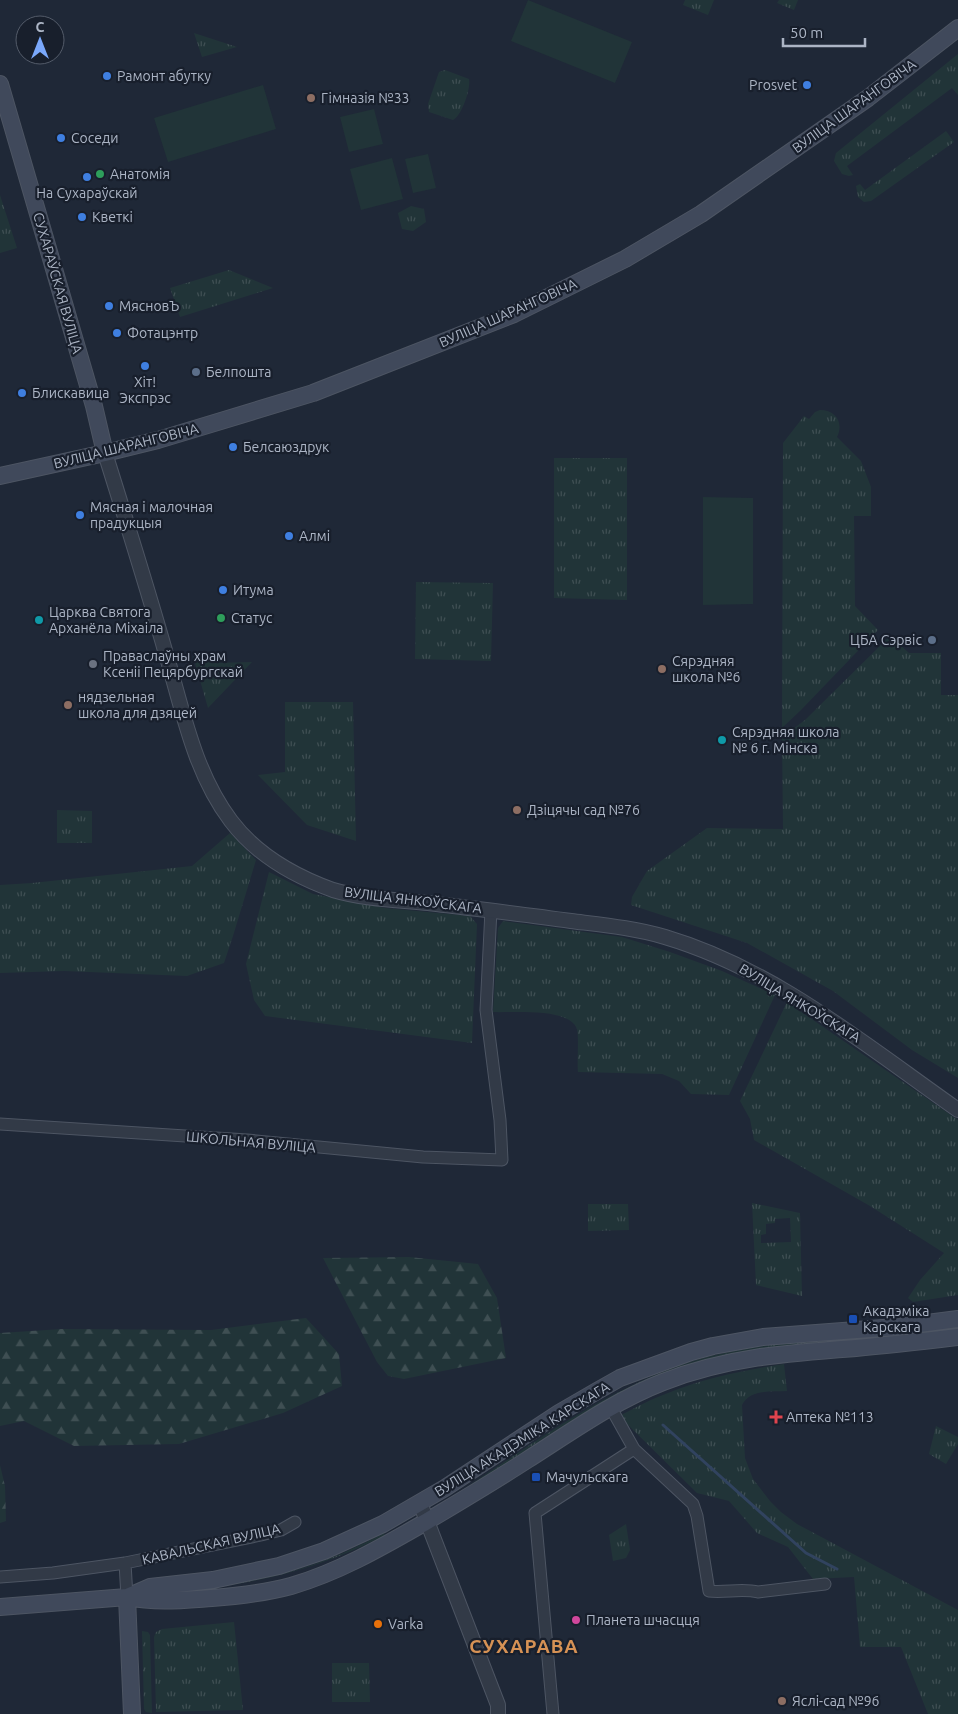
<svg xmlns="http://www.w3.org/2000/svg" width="958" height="1714" font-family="Ubuntu,sans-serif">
<defs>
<pattern id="grass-tufts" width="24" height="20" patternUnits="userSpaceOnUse" patternTransform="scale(1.25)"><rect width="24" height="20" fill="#213438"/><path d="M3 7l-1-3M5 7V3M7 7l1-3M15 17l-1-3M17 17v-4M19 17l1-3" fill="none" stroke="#3f4f53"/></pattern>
<pattern id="forest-firs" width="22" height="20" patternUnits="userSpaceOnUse" patternTransform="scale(1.25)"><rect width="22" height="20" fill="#213438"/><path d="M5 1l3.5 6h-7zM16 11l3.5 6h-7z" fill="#3f4f53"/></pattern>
</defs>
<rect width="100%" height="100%" fill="#1f2837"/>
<path fill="url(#grass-tufts)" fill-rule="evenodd" d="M685 0H714L708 15 683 5Z
M779 0H798L794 10 777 3Z
M194 33 237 47 202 57Z
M958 54V95L952 88 847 166 853 175 849 176 842 174 834 161 836 153Z
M445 70 469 79C471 88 462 116 453 120L429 112 428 104 439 72Z
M946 131 954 142 871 201 864 202 858 197 856 186 860 184 865 190Z
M0 195 17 248 0 253Z
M411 206 424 209 426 222 413 231 402 229 398 213Z
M229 270 273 288 180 317 170 288Z
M820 410C836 410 844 423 837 437L861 461 871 487V516H854L855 606 878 630 801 710 782 728 783 443 804 416 809 419 815 412Z
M554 458H627V600L554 598Z
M416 582 493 583 491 661 415 659Z
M890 636 909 653H941V695H958V1078L912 1050 833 991 747 943 631 905 632 897 647 871 707 828 783 829 782 737 805 720Z
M213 655V663L252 662 208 708 193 656Z
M285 702H353L356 841 307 825 258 775 285 772Z
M57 810 92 811V843H57Z
M230 833 256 860 233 936 224 963 187 976 64 971 0 973V885L32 883 192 866Z
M269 872 313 894 385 908 470 916 477 924 472 1043 265 1016 254 1000 246 964Z
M503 921 622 937 670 952 722 971 775 995 729 1095 691 1094 679 1081 662 1074 578 1072C577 1063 579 1037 577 1029 569 1007 513 1013 493 1012L498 928Z
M787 1002 958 1120V1295L913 1302 908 1298 920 1280 944 1253 870 1206 754 1140 750 1119 740 1101Z
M752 1203 800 1213 802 1296 756 1285ZM790 1218 791 1242 761 1243V1235L766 1234V1224L775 1223V1219Z
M588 1204H628L629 1230 588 1231Z
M944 1330 945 1332C914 1335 884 1338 854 1340 802 1344 750 1347 700 1361 612 1386 532 1447 456 1497L455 1495C534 1443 614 1382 707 1357 784 1337 866 1340 944 1330Z
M784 1364 787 1391C771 1392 750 1389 742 1405L745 1458 753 1479 770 1501 781 1512 797 1524 958 1610V1714H928L901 1647H860L854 1577 813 1579 788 1547 757 1533 729 1501 697 1493 619 1416C635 1408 651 1399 668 1393 705 1378 745 1370 784 1364Z
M936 1426 958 1437V1444L946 1464 929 1454Z
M626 1524 630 1550 626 1558 613 1561 609 1535Z
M384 1533 385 1535C321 1568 265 1582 193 1590 230 1584 267 1579 303 1568 331 1559 358 1547 384 1533Z
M234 1622 243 1710 156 1712 154 1637 156 1632 162 1629Z
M142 1631 148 1632 150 1635 152 1713 146 1712 144 1709Z
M332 1663H369L370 1702H332Z"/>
<path fill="url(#forest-firs)" d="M409 1257 478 1264 497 1298 506 1358 404 1379 388 1376 377 1362 323 1258Z
M306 1318 339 1354 342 1386 283 1413 179 1444 74 1446 24 1421 0 1426V1333L62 1329 211 1330Z
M0 1465 5 1486 6 1521 0 1523Z"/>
<path fill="#213438" d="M528 0 632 42 615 83 511 41Z
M263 85 276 129 168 162 154 118Z
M374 109 383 144 349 152 340 117Z
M428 154 436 188 413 193 405 159Z
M392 158 403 199 361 210 350 169Z
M703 497 753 498V604L703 605Z"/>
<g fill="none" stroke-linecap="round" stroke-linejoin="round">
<path stroke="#31435f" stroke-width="3" d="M663 1425 806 1553 837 1569"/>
<g stroke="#4d5563" stroke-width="13">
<path id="minor" d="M0 1124 247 1140 423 1157 502 1160 500 1120 486 1010 491 910
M611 1408 634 1449 693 1504 697 1516 709 1591C725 1593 742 1588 758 1592L825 1584
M125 1563 127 1597
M0 1577 53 1573 125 1563 261 1535 281 1530 295 1522
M553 1714 535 1513 634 1449"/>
</g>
<g stroke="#4d5563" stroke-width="16">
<path id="tertiary" d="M105 453C126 520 147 587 166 654 183 711 194 772 231 821 256 854 294 876 333 890 363 899 397 900 428 903 476 909 523 914 571 921 603 925 635 928 665 937 776 970 865 1045 958 1110
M420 1503 498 1705V1714"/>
</g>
<g stroke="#4d5563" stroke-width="18">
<path id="secondary" d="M0 84 94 406 105 453
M0 476 105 453 158 440 313 393 514 314 625 259 701 214 868 98 958 28
M127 1597C156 1603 183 1600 212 1598 238 1596 265 1593 291 1586 339 1572 382 1547 424 1523 459 1502 493 1482 527 1460 571 1432 614 1401 663 1382 728 1357 787 1353 856 1348 890 1345 924 1341 958 1337
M127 1597 132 1714
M0 1607 127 1597 150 1587 213 1580 279 1566 324 1551 383 1524 445 1488 559 1413 597 1391 620 1378 691 1352 713 1346 763 1337 896 1327 958 1319"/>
</g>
<use href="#minor" stroke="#323a47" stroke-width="11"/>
<use href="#tertiary" stroke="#323a47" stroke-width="14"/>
<use href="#secondary" stroke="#40495b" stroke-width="16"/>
</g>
<g fill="#3f7fe0" stroke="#181f2c" stroke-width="2">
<circle cx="107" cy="76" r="5"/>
<circle cx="807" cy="85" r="5"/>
<circle cx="61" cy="138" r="5"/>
<circle cx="87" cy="177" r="5"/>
<circle cx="82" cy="217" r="5"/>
<circle cx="109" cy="306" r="5"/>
<circle cx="117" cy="333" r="5"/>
<circle cx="145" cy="366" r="5"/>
<circle cx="22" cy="393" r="5"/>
<circle cx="233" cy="447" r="5"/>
<circle cx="80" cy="515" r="5"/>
<circle cx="289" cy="536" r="5"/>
<circle cx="223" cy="590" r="5"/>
</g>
<g fill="#8d6e63" stroke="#181f2c" stroke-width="2">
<circle cx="311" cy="98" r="5"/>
<circle cx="662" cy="669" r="5"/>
<circle cx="68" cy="705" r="5"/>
<circle cx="517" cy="810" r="5"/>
<circle cx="782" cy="1701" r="5"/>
</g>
<g fill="#2e9e5b" stroke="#181f2c" stroke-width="2">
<circle cx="100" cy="174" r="5"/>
<circle cx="221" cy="618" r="5"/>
</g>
<g fill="#5c6f8a" stroke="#181f2c" stroke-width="2">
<circle cx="196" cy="372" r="5"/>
<circle cx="932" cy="640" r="5"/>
</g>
<g fill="#0f9aa8" stroke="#181f2c" stroke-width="2">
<circle cx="39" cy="620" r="5"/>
<circle cx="722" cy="740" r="5"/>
</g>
<circle fill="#6b7280" stroke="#181f2c" stroke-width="2" cx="93" cy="664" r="5"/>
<g fill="#1a4fb4" stroke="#181f2c" stroke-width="2">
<rect x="848" y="1314" width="10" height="10" rx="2.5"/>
<rect x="531" y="1472" width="10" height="10" rx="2.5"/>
</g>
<path fill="#e0444e" stroke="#181f2c" stroke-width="2" d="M773.5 1409.5h5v5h5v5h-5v5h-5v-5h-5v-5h5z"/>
<circle fill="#d1479c" stroke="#181f2c" stroke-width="2" cx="576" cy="1620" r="5"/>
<circle fill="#e8710a" stroke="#181f2c" stroke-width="2" cx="378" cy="1624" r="5"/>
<g text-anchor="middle" stroke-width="4.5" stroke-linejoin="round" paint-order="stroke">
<g font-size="14" fill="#acb5c5" stroke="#181f2c" text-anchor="start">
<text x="117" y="81">Рамонт абутку</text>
<text x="797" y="90" text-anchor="end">Prosvet</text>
<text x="321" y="103">Гімназія №33</text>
<text x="71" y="143">Соседи</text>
<text x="110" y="179">Анатомія</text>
<text x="87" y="198" text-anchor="middle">На Сухараўскай</text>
<text x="92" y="222">Кветкі</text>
<text x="119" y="311">МясновЪ</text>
<text x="127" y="338">Фотацэнтр</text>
<text x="206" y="377">Белпошта</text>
<text x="145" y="387" text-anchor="middle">Хіт!<tspan x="145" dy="16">Экспрэс</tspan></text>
<text x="32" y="398">Блискавица</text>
<text x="243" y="452">Белсаюздрук</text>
<text x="90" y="512">Мясная і малочная<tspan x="90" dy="16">прадукцыя</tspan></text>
<text x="299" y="541">Алмі</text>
<text x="233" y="595">Итума</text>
<text x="49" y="617">Царква Святога<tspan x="49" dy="16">Арханёла Міхаіла</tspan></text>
<text x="231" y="623">Статус</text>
<text x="922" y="645" text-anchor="end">ЦБА Сэрвіс</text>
<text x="103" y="661">Праваслаўны храм<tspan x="103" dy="16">Ксеніі Пецярбургскай</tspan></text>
<text x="672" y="666">Сярэдняя<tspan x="672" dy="16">школа №6</tspan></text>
<text x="78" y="702">нядзельная<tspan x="78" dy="16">школа для дзяцей</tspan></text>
<text x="732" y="737">Сярэдняя школа<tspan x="732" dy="16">№ 6 г. Мінска</tspan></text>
<text x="527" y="815">Дзіцячы сад №76</text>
<text x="863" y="1316">Акадэміка<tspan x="863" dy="16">Карскага</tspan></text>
<text x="786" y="1422">Аптека №113</text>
<text x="546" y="1482">Мачульскага</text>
<text x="586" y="1625">Планета шчасцця</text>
<text x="388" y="1629">Varka</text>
<text x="792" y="1706">Яслі-сад №96</text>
</g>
<g font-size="14" fill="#acb5c5" stroke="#181f2c">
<text transform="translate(854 106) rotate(-36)" y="5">ВУЛІЦА ШАРАНГОВІЧА</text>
<text transform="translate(58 283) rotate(74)" y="5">СУХАРАЎСКАЯ ВУЛІЦА</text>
<text transform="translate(508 313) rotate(-24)" y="5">ВУЛІЦА ШАРАНГОВІЧА</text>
<text transform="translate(126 446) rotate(-14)" y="5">ВУЛІЦА ШАРАНГОВІЧА</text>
<text transform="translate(413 900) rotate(7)" y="5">ВУЛІЦА ЯНКОЎСКАГА</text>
<text transform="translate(800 1003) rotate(31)" y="5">ВУЛІЦА ЯНКОЎСКАГА</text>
<text transform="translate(251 1142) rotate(5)" y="5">ШКОЛЬНАЯ ВУЛІЦА</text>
<text transform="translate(522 1439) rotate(-32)" y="5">ВУЛІЦА АКАДЭМІКА КАРСКАГА</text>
<text transform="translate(211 1544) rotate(-13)" y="5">КАВАЛЬСКАЯ ВУЛІЦА</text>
</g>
<g font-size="19" font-weight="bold" letter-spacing="1" fill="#d69255" stroke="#181f2c">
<text x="524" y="1653">СУХАРАВА</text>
</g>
</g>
<g transform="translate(40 40)"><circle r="24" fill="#181f2c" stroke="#535b69"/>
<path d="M0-4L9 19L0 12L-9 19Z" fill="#7aa8fb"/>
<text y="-8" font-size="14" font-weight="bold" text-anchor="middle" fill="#acb5c5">С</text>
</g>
<path d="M783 38v8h82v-8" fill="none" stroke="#acb5c5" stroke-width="2.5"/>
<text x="790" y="38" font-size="15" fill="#acb5c5" stroke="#181f2c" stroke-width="4" paint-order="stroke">50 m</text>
</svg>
